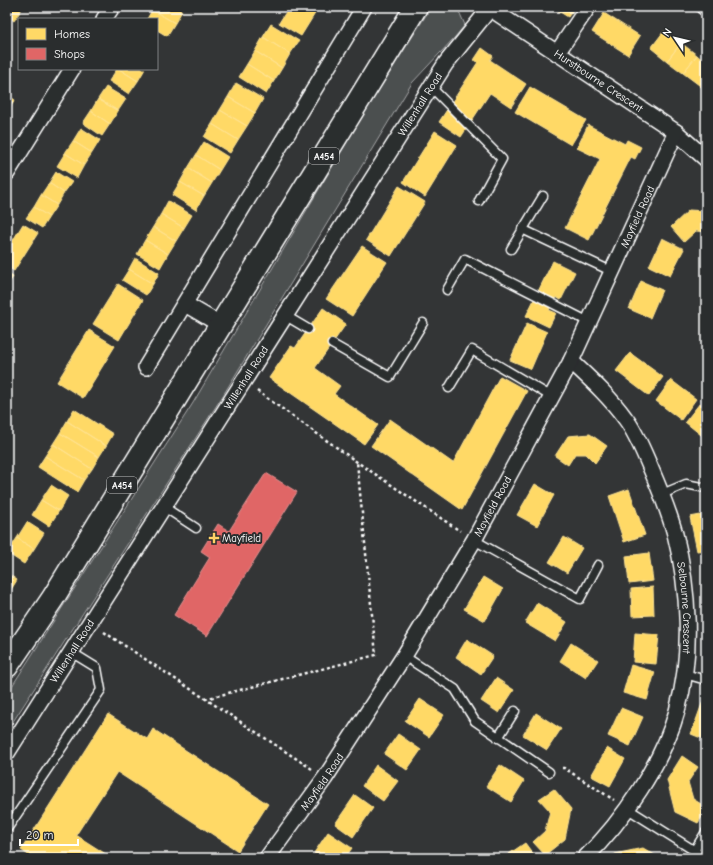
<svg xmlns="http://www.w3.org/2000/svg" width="713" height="865" font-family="'Comic Neue',sans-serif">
<rect width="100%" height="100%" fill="#333536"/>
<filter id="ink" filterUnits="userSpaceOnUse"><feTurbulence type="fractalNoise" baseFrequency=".025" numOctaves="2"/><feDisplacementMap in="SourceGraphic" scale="8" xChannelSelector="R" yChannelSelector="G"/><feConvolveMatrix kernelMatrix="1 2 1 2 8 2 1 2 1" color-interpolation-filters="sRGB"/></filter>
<g filter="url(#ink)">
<path fill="#4c4f50" stroke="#a6a7a8" d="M435 7H457L465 25 455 37 412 83 222 397 7 731V694L193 403 361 118 428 12Z"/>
<path fill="#ffd966" stroke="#ffe494" d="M7 7H23L14 21 7 16Z
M154 7H176L182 11 175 23 152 10Z
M289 7H319L301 36 279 23Z
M552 7H575L568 17Z
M152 10 175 23 167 36 157 30V19H147Z
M604 13 640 36 628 55 592 32Z
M271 24 299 41 290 54 263 37Z
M664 31 681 43 667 61 651 48Z
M263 37 290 54 282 68 255 51Z
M681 43 697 55 683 73 667 61Z
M482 48 493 56 490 60 526 84 511 107 490 93 461 137 439 122 478 62 474 60Z
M255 51 282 68 274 81 247 64Z
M697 55 706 63V76L699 85 683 73Z
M247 64 274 81 266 94 239 77Z
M117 69H119L138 81 129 94 109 81Z
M119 69H145L138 81Z
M706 76V91L699 85Z
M236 83 263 99 255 113 228 97Z
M106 87 126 99 118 111 98 99Z
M530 87 586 120 571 145 515 112Z
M7 95 15 100 7 112Z
M228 97 255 113 247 126 220 110Z
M98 99 118 111 110 124 91 111Z
M220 110 247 126 238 140 212 124Z
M91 111 110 124 102 136 83 123Z
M212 124 238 140 230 153 204 137Z
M588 125 625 144 627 140 641 147 635 159 631 157 589 240 565 228 600 159 577 148Z
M81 128 100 140 92 153 73 141Z
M435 131 457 145 425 197 403 182Z
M73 141 92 153 84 165 65 153Z
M204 142 228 157 220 170 196 155Z
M65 153 84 165 77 178 57 166Z
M196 155 220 170 212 183 188 168Z
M188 168 212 183 204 196 180 182Z
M56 172 72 182 64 193 49 183Z
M180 182 204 196 196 210 172 195Z
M49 183 64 193 57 205 41 195Z
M399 186 425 202 391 256 366 240Z
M41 195 57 205 49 217 34 207Z
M168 201 192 215 184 228 161 214Z
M34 207 49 217 42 228 26 218Z
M689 210 706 211V232L696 231 684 242 671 227Z
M161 214 184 228 176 241 153 227Z
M23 224 38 233 14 271 7 267V250Z
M153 227 176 241 168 254 145 240Z
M662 238 684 249 670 276 649 266Z
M145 240 168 254 160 268 137 254Z
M362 246 387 262 352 316 326 299Z
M135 258 159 273 153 284 129 269Z
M553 261 575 272 561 300 556 297 549 310 556 313 549 327 526 316Z
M129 269 153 284 146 295 122 280Z
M7 273 13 277 7 286Z
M641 281 662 290 650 318 629 309Z
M118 284 143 300 119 340 93 324Z
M323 308 346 324 315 368 340 386 334 394 378 425 364 444 269 378 291 346 295 348Z
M527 323 547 332 531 369 510 360Z
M89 330 115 346 83 398 57 382Z
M630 353 663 377 649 396 616 371Z
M500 376 527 391 462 510 371 446 390 419 453 463Z
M671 380 696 399 681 420 656 401Z
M700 403 706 408V439L685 422Z
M74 409 113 434 106 446 67 421Z
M67 421 106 446 99 457 60 433Z
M60 433 99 457 92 469 53 444Z
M590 434 607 446 595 463 586 454H575L568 465 555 456 568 436Z
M53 444 92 469 84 480 45 456Z
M45 456 84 480 77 492 38 467Z
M535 484 554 495 537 526 517 515Z
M51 485 68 496 59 511 41 500Z
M629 489 645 535 624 542 609 496Z
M41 500 59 511 49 526 32 515Z
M706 514V550L697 551 690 517Z
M27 522 44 533 34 549 17 538Z
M564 537 582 548 567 573 549 562Z
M17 538 34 549 24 564 7 553Z
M649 553 653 581 629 584 626 556Z
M7 573 17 580 7 596Z
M483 577 503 589 485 621 464 609Z
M653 587 654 615 632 616 631 589Z
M537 603 567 622 555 641 525 623Z
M635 633 659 635 656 664 633 662Z
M467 639 493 656 481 674 456 657Z
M571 643 598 660 586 678 560 661Z
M631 665 655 672 647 700 623 693Z
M496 678 514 690 499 713 481 701Z
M420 699 444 715 429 737 405 721Z
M703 701 706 702V740L691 734Z
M621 708 643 717 630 746 608 736Z
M536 713 561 729 547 750 523 735Z
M108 714 147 739 153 729 268 804 238 851 117 772 76 835 112 858H33L21 850Z
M398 734 421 750 407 770 384 754Z
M607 748 625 759 610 786 591 776Z
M682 756 698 767 688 782 693 799 706 807V811L698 823 675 812 667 780Z
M376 765 398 781 383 801 362 786Z
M500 765 524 781 511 802 486 786Z
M554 789 571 809 565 839 545 855 533 842 545 831 550 811 539 799Z
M355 795 373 808 353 837 335 824Z
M328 832 352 848 345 858H321L314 853Z
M525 843 536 858H503Z
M643 848 660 858H612L615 854Z"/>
<path fill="#e06666" stroke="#e99494" d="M266 473 297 492 207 636 174 615 210 557 201 551 218 524 229 531Z"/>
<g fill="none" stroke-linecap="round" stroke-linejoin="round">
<g stroke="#fff" stroke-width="11">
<path id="service" d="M431 87 502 159 479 201
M522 229 611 271
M511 249 543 196
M447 290 465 259 589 322
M286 316 308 329
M332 344 390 377 423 323
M449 388 472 350 552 397
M662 494 686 484 706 488
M164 507 196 528
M474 540 580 599 598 565
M404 656 455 689 475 721 549 772
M685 674 706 680
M498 738 515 711
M628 809 706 858
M7 829 101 690 97 668 71 652
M694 851 706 832"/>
</g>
<g stroke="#fff" stroke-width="18">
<g id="minor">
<path id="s1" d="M488 7 676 132 706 159"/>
<path d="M704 7 706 8"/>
<path d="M104 19 112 7"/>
<path d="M557 53 588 7"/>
<path d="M7 173 72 69"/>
<path d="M185 304 221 325"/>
<path id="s2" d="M571 361C590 379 610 397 625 418 636 432 644 453 651 469 660 490 669 512 675 534 689 589 693 655 677 711 663 762 623 821 585 858"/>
<path d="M146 367 364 7"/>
<path id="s3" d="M7 753 446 63 491 7"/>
<path id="s4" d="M267 858 325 778 404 656 474 540 571 361 676 132"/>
</g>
</g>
<g stroke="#fff" stroke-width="25">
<path id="trunk" d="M7 666 53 598 416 7"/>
</g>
<path stroke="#fff" stroke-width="2.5" stroke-dasharray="3 3" stroke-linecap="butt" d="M257 391 357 462 460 531
M104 632 312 769
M205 699 376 655 357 462
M562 768H564L614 800"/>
<use href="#service" stroke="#2a2d2e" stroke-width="8"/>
<use href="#minor" stroke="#2a2d2e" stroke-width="15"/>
<use href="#trunk" stroke="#2a2d2e" stroke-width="22"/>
</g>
</g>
<path fill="#ffd166" stroke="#2a2d2e" stroke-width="1.5" d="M212 532h4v4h4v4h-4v4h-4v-4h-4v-4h4z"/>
<g text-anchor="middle" stroke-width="4" stroke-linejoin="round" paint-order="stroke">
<g fill="#2a2d2e" stroke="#bfc0c0" stroke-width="1">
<rect x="309" y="148" width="30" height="16" rx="3"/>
<rect x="107" y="477" width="30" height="16" rx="3"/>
</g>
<g font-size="10" font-weight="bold" fill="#fff">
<text x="324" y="160">A454</text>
<text x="122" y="489">A454</text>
</g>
<g font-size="11" fill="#fff" stroke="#2a2d2e">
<text dy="4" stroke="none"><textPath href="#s1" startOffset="133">Hurstbourne Crescent</textPath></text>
<text dy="4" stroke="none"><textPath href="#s3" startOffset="769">Willenhall Road</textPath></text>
<text dy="4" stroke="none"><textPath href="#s4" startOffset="742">Mayfield Road</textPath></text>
<text dy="4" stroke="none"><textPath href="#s3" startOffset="445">Willenhall Road</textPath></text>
<text dy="4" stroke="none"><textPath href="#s4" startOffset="418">Mayfield Road</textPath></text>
<text dy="4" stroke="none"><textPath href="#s2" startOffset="280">Selbourne Crescent</textPath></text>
<text dy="4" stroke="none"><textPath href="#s3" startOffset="121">Willenhall Road</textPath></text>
<text dy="4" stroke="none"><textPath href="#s4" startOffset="94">Mayfield Road</textPath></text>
</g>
<g font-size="11" fill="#fff" stroke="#2a2d2e" text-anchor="start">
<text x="222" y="542">Mayfield</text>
</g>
</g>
<rect width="713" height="865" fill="none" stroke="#2a2d2e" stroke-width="24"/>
<rect x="12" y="12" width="689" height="841" fill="none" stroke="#fff" stroke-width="1.5" filter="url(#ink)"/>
<rect x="18" y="18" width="140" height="52" fill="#2a2d2e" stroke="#7f8182"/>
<rect x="26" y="28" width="20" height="12" fill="#ffd966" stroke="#7f8182"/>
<text x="54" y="38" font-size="12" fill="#ffffff">Homes</text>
<rect x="26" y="48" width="20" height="12" fill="#e06666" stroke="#7f8182"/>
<text x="54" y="58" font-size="12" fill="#ffffff">Shops</text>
<g transform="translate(675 38) rotate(305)" stroke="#2a2d2e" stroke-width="3" paint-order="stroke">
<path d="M0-3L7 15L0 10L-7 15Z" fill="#ffffff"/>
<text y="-6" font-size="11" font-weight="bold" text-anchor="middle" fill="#ffffff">N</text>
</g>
<path d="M20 839v6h58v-6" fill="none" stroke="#ffffff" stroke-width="2"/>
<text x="26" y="839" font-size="12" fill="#ffffff" stroke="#2a2d2e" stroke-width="3" paint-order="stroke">20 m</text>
</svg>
